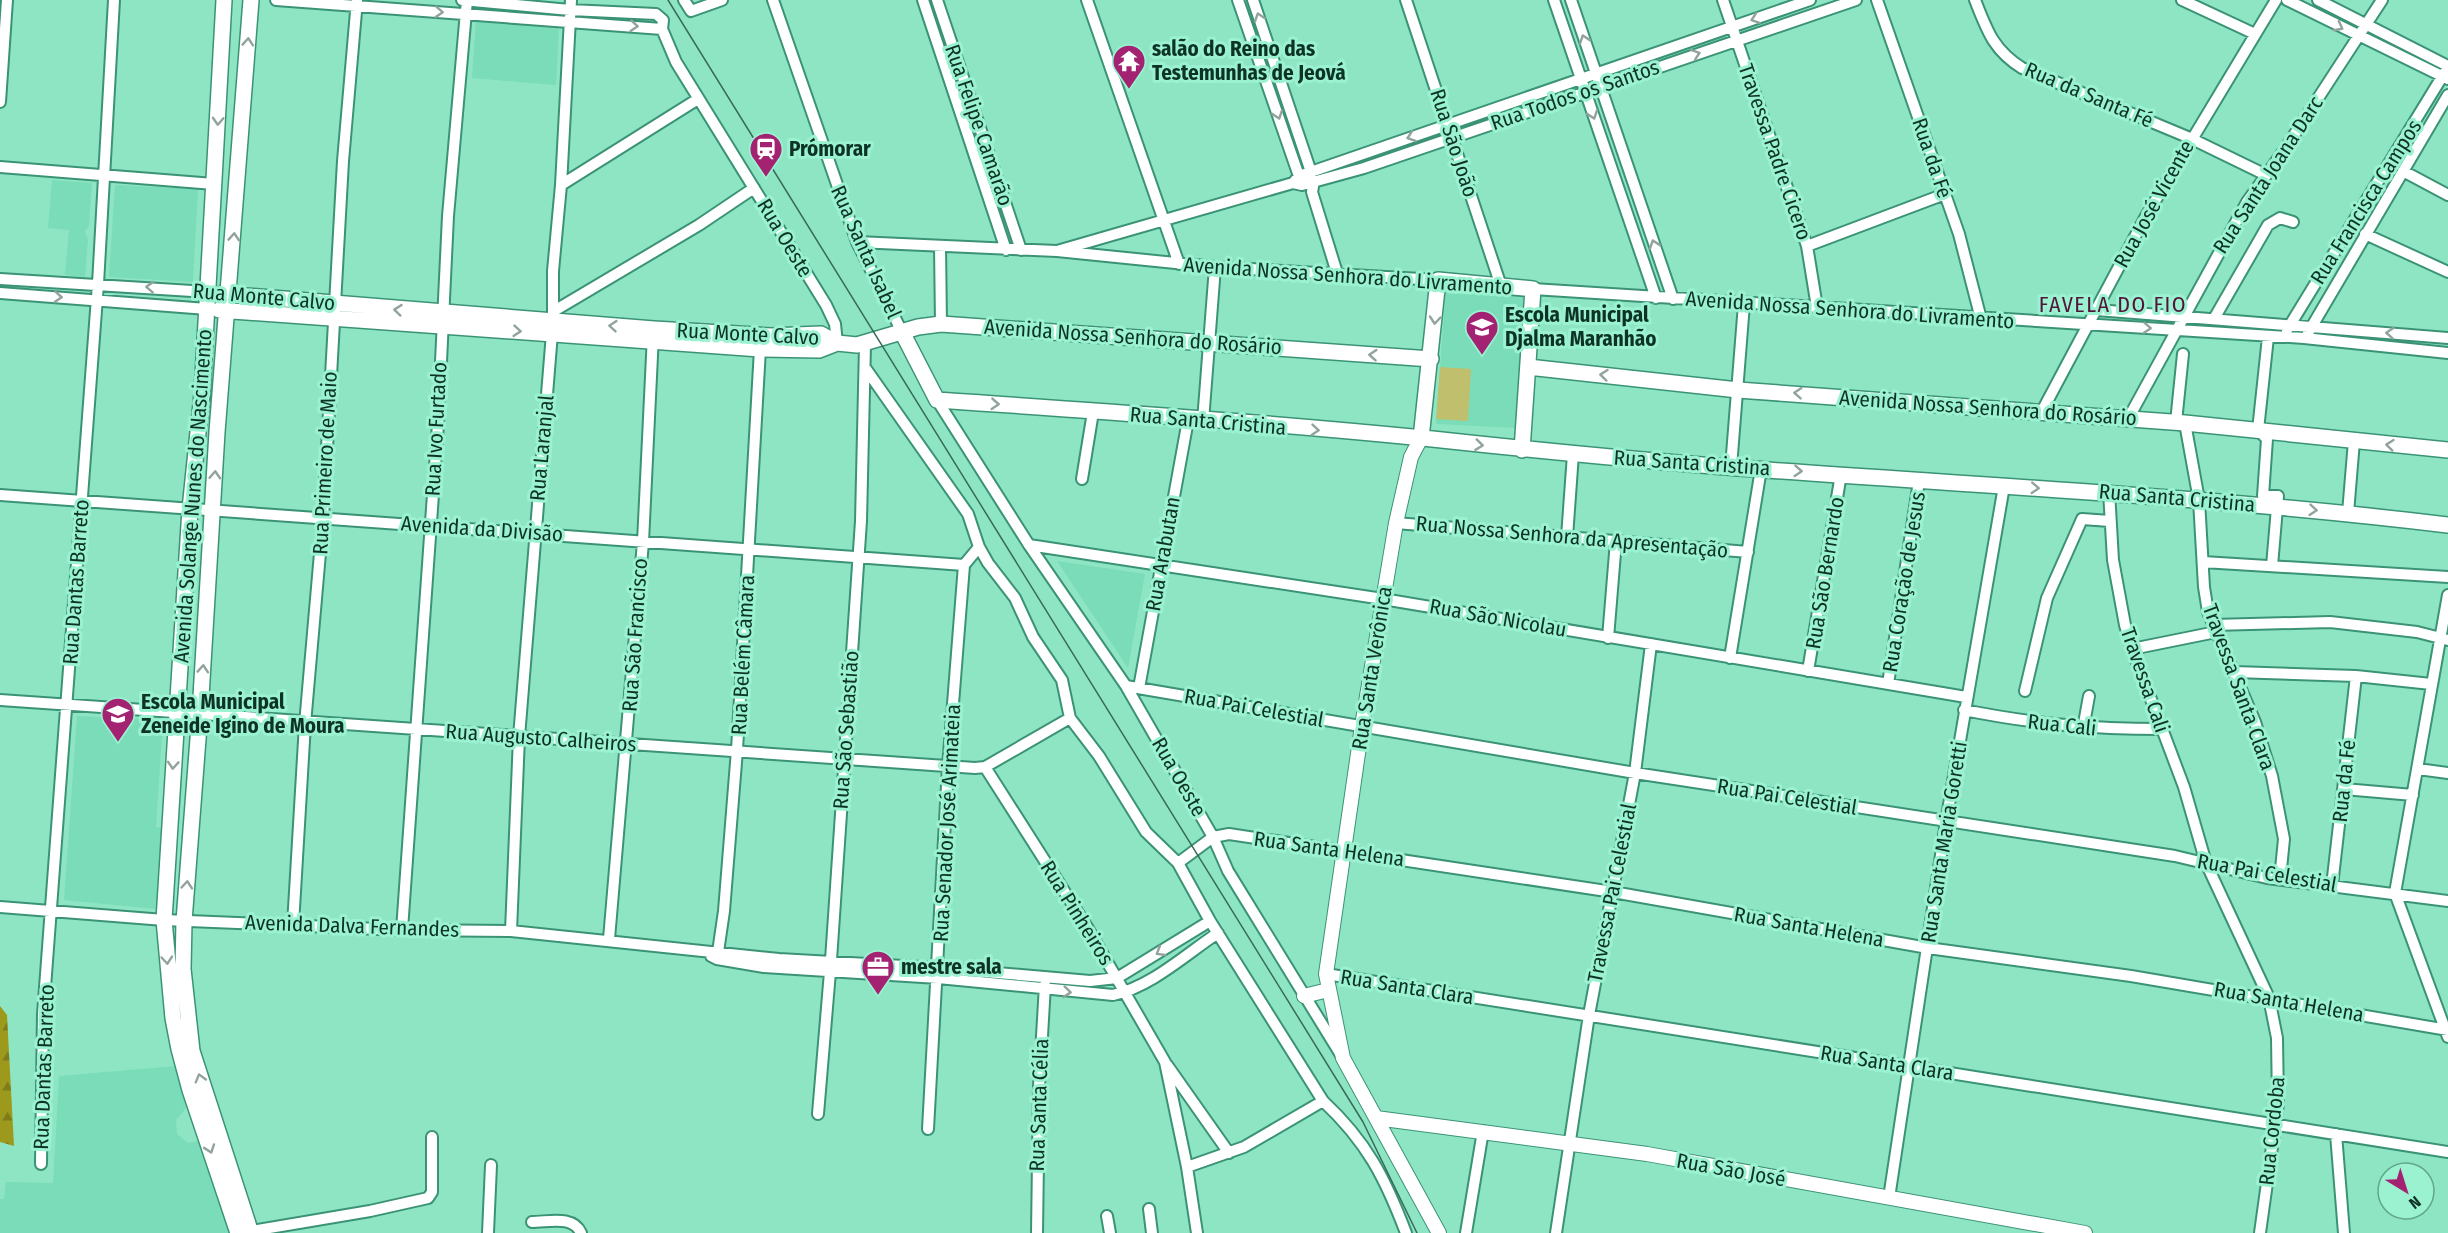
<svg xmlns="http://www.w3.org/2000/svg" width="2448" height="1233" font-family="'Fira Sans Condensed',sans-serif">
<defs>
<pattern id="forest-firs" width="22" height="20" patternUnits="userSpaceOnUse" patternTransform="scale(1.5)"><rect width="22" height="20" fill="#9d991d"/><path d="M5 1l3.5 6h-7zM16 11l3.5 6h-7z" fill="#7e7d1a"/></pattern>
</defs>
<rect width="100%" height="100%" fill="#8ee5c4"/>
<path fill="#7adcb8" d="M476 20 559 27 556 85 472 78Z
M52 180 92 183 89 226 85 231 88 240 85 277 65 275 69 230 48 228Z
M115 185 198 189 193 282 109 277Z
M1446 285 1527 290 1516 428 1436 424Z
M1057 561 1145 574 1128 668Z
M77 716 163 720 156 827 163 828 156 909 64 900Z
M176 1066 186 1108 176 1120 177 1134 188 1143 199 1141 232 1233H0V1199H4L6 1182 53 1183 59 1076Z"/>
<path fill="url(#forest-firs)" d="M0 1006 7 1015 14 1146 0 1142Z"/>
<path fill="#c0bf6d" d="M1440 367 1471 369 1468 421 1436 419Z"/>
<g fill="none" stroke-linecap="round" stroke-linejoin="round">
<g stroke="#3b9376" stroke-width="14">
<path id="minor" d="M276 0 662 29
M462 0 570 10 656 14 663 20 662 29 676 62 826 305 835 324 837 343
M684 0 691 11 722 0
M773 0 857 242 902 332
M923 0 1006 250
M937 0 1021 250
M1087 0 1179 264
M1238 0 1301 182
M1253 0 1314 181 1312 192 1337 273
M1406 0 1501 286
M1554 0 1656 298
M1571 0 1673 299
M1723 0 1807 246 1817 307
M1877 0 1959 234 1981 319
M1975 0C1987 30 1993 50 2022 68L2190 138 2266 175
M2182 0 2255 34
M2287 0 2448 79
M2318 0 2448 66
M0 102 7 0
M0 167 214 184
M2403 171 2448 195
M1293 183 1299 176 1810 0
M561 185 698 99
M2365 234 2448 272
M857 242 1057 251 1215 267 1438 280
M940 246 941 324
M1807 246 1945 194
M1057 251 1293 183 1302 185 1364 168 1856 0
M0 279 208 292
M1533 289 2304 338 2448 353
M0 293 207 309
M2097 310 2448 338
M554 311 699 225 754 188
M2215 317 2268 225 2280 218 2293 222
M2287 330 2448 67
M2308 333 2448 95
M2268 337 2258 430 2267 439 2263 496H2278L2272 566
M866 369 968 514 979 547 988 563 1015 598 1033 637 1062 680 1070 718 1099 756 1146 832 1178 863 1210 921 1323 1101C1367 1142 1385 1178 1406 1233
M937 400 1029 545 1126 686 1213 837 1228 871 1341 1055
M2041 413 2146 216 2276 0
M2128 419 2247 202 2285 149 2382 0
M1203 421 1215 267
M2176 422 2183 354
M2185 423 2199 500 2204 587 2208 612 2255 722 2272 776 2284 839 2280 879
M1731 467 1744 304
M1082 479 1093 412
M2109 491 2113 560 2125 625 2132 649 2184 787 2206 863 2269 998 2277 1038 2278 1104 2260 1233
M0 495 964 565
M2348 513 2354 441
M1396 523 1748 552
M1567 537 1573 454
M1029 545 1383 599 1966 697
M2203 562 2448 577
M2448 595 2395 893 2448 1037
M2213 625 2330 622 2417 632 2448 640
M1608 638 1616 541
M2132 649 2216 632
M1730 658 1761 469
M1808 671 1841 474
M2234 672 2356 676 2431 684
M1888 684 1919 481
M1126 686 1635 773 2175 856 2267 878 2448 901
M1139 688 1188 420
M2025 691 2047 598 2082 519 2110 521
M0 700 975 768 985 767 1070 718
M1964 710C2034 724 2091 729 2162 729
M2083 729 2089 696
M985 767 1087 927 1165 1062 1187 1167 1197 1233
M2418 769 2448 773
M2344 789 2413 795
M1178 863 1213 837 1229 834 1613 892 1928 948 2131 976 2448 1030
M2332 886 2356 676
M0 907 164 920 402 930 511 931 779 959 939 968 1090 981 1117 978 1210 921
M293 925 305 724 323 519 343 161 357 0
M402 930 438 424 448 216 467 0
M511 931 519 737 553 321V271L561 185 571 0
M609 939 643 542 653 335
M711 956 717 959 764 967 938 978 1113 995C1151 987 1186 954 1218 933
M717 959 724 911 737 750 760 349
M1326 974 2448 1152
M1167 1065 1229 1153
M818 1114 831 960 861 521 865 345
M928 1129 948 767 964 565 979 547
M2336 1134 2344 1233
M41 1164 43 1014 98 284 114 0
M1187 1167 1244 1147 1323 1101
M1889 1198 1946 822 2004 486
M1149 1209 1152 1233
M1107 1216 1110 1233
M532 1222C549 1222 573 1215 581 1233
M246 1232 370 1211 428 1198 432 1192V1137
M488 1233 491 1165
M1037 1233 1039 1087 1045 985
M1466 1233 1483 1131
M1556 1233 1589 1015 1635 773 1651 644"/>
</g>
<g stroke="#3b9376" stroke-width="16">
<path id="tertiary" d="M1421 438 1411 457 1396 523 1362 726 1326 974 1343 1058 1439 1233
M1304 996 1328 990
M1376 1118 1647 1154 2085 1233"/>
</g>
<g stroke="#3b9376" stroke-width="18">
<path id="secondary" d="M224 0 202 394 190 509 164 920 173 1018 179 1049 190 1090 238 1233
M222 294 654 329 771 336 821 334 837 343 857 345 918 327 941 324 1431 359
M219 310 760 349 819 350 837 343
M902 332 937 400C1099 411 1261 422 1423 438 1524 449 1625 459 1726 467 1967 485 2208 496 2448 525
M1528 367 1738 390 2185 423 2448 450
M1421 438 1438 280 1533 289 1522 450
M251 1233 192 1051 183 969 184 921 200 713 217 432 251 0"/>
</g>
<use href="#minor" stroke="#fff" stroke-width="10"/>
<use href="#tertiary" stroke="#fff" stroke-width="14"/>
<use href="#secondary" stroke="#fff" stroke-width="15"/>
<path stroke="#366b59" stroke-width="1.5" d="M668 0 1363 1122 1417 1233"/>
</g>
<defs><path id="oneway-chevron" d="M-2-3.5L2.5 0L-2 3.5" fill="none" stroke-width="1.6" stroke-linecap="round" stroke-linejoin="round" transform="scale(1.5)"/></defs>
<g stroke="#92a39e">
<use href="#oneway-chevron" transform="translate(439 12) rotate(3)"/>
<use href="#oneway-chevron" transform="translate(1259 17) rotate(-108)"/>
<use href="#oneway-chevron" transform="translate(1755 19) rotate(161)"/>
<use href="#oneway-chevron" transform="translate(634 26) rotate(5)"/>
<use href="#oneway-chevron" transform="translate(2339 27) rotate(28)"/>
<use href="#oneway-chevron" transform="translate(1584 39) rotate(-109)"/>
<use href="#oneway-chevron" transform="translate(248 42) rotate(-86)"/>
<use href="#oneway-chevron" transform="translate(1696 54) rotate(-19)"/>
<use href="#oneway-chevron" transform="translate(1278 115) rotate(71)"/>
<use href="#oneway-chevron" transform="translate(1593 115) rotate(71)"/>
<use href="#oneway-chevron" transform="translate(218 121) rotate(93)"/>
<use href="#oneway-chevron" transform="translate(1411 137) rotate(161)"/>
<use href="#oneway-chevron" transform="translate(234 237) rotate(-86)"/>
<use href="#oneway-chevron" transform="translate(1654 244) rotate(-109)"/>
<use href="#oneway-chevron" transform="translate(150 287) rotate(-177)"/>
<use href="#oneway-chevron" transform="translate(58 297) rotate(4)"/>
<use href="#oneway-chevron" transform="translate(398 310) rotate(-174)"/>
<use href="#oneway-chevron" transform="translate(1435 320) rotate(95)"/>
<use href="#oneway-chevron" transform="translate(613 326) rotate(-175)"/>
<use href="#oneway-chevron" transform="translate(2147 328) rotate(3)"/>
<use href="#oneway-chevron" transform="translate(517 331) rotate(5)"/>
<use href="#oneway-chevron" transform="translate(2390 333) rotate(-176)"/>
<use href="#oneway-chevron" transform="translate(1373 355) rotate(-176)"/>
<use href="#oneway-chevron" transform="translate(1604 375) rotate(-174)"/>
<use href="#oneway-chevron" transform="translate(1798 393) rotate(-176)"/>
<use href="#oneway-chevron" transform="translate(995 404) rotate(4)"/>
<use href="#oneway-chevron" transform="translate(1315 430) rotate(5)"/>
<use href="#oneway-chevron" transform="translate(1479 445) rotate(7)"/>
<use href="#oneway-chevron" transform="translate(2390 445) rotate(-174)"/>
<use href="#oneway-chevron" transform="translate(1798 471) rotate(4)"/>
<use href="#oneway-chevron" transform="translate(215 475) rotate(-87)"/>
<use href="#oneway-chevron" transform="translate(2035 488) rotate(3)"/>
<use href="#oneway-chevron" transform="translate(2313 510) rotate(5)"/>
<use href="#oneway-chevron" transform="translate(203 669) rotate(-86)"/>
<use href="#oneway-chevron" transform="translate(173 765) rotate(94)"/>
<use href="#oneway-chevron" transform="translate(187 885) rotate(-85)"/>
<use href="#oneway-chevron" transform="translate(1160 952) rotate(149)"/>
<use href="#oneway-chevron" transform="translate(167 960) rotate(85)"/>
<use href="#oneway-chevron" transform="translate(1067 992) rotate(6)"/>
<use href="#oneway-chevron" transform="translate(200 1078) rotate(-106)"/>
<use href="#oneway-chevron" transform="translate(210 1149) rotate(71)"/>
</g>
<defs>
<g id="temple-pin" transform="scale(1.725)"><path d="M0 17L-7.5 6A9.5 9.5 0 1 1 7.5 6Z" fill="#a32272" stroke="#9bf2d1"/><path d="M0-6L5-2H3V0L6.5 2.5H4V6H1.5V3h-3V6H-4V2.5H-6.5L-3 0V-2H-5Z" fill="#fff"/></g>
<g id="station-pin" transform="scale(1.725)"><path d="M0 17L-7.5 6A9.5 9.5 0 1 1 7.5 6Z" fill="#a32272" stroke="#9bf2d1"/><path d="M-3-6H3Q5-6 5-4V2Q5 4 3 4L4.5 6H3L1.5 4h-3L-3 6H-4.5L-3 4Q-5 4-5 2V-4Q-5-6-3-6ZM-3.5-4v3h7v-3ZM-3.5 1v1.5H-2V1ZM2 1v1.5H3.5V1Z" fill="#fff"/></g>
<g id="school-pin" transform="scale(1.725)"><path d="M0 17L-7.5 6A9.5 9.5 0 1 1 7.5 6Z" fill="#a32272" stroke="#9bf2d1"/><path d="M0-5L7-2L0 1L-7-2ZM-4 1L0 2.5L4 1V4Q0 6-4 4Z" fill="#fff"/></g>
<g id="office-pin" transform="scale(1.725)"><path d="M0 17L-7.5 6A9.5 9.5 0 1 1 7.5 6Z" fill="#a32272" stroke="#9bf2d1"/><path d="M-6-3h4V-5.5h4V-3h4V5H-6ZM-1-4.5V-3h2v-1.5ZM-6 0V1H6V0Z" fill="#fff"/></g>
</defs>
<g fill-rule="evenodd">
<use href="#temple-pin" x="1129" y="61"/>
<use href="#station-pin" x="766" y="149"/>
<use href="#school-pin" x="1482" y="327"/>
<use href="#school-pin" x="118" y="714"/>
<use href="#office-pin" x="878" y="967"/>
</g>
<g text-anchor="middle" stroke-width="6" stroke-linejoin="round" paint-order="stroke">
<g font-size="21" font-weight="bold" fill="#0d3327" stroke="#9bf2d1" text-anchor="start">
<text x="1152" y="56">salão do Reino das<tspan x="1152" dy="24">Testemunhas de Jeová</tspan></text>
<text x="789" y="156">Prómorar</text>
<text x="1505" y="322">Escola Municipal<tspan x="1505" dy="24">Djalma Maranhão</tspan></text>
<text x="141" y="709">Escola Municipal<tspan x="141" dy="24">Zeneide Igino de Moura</tspan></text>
<text x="901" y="974">mestre sala</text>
</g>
<g font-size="21" fill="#0d3327" stroke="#9bf2d1">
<text transform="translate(1575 95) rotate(-19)" y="7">Rua Todos os Santos</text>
<text transform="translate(2089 95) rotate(23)" y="7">Rua da Santa Fé</text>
<text transform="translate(979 125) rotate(71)" y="7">Rua Felipe Camarão</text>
<text transform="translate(1454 143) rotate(72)" y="7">Rua São João</text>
<text transform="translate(1775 152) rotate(71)" y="7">Travessa Padre Cicero</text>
<text transform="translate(1932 158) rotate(71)" y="7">Rua da Fé</text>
<text transform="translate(2268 175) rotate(-57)" y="7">Rua Santa Joana Darc</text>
<text transform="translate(2366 202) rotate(-58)" y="7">Rua Francisca Campos</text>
<text transform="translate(2154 204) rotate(-61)" y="7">Rua José Vicente</text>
<text transform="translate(785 238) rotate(59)" y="7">Rua Oeste</text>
<text transform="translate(866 252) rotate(66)" y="7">Rua Santa Isabel</text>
<text transform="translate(1348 276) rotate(4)" y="7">Avenida Nossa Senhora do Livramento</text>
<text transform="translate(264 297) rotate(5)" y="7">Rua Monte Calvo</text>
<text transform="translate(1850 310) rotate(4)" y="7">Avenida Nossa Senhora do Livramento</text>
<text transform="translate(748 334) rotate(3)" y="7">Rua Monte Calvo</text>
<text transform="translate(1133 337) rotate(4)" y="7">Avenida Nossa Senhora do Rosário</text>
<text transform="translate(1988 408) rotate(4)" y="7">Avenida Nossa Senhora do Rosário</text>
<text transform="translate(1208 421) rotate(5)" y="7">Rua Santa Cristina</text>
<text transform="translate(436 429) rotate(-87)" y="7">Rua Ivo Furtado</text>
<text transform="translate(542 448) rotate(-85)" y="7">Rua Laranjal</text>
<text transform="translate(325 463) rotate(-87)" y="7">Rua Primeiro de Maio</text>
<text transform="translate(1692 463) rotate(4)" y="7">Rua Santa Cristina</text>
<text transform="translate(193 496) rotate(-86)" y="7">Avenida Solange Nunes do Nascimento</text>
<text transform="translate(2177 498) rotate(5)" y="7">Rua Santa Cristina</text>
<text transform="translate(482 529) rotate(4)" y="7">Avenida da Divisão</text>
<text transform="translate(1572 537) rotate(5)" y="7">Rua Nossa Senhora da Apresentação</text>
<text transform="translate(1163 554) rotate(-80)" y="7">Rua Arabutan</text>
<text transform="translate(1825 573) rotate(-81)" y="7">Rua São Bernardo</text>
<text transform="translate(76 582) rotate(-86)" y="7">Rua Dantas Barreto</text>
<text transform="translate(1904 582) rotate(-81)" y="7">Rua Coração de Jesus</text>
<text transform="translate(1498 618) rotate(10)" y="7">Rua São Nicolau</text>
<text transform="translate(635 635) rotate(-86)" y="7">Rua São Francisco</text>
<text transform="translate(743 655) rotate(-87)" y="7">Rua Belém Câmara</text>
<text transform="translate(1372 668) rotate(-81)" y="7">Rua Santa Verônica</text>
<text transform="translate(2145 680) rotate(71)" y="7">Travessa Cali</text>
<text transform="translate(2239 687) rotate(70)" y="7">Travessa Santa Clara</text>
<text transform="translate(1254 708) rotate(10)" y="7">Rua Pai Celestial</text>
<text transform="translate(2062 725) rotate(6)" y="7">Rua Cali</text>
<text transform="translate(846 730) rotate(-86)" y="7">Rua São Sebastião</text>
<text transform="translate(541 738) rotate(4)" y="7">Rua Augusto Calheiros</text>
<text transform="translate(1179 777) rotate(60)" y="7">Rua Oeste</text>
<text transform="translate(2344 781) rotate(-84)" y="7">Rua da Fé</text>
<text transform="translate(1787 797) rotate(9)" y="7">Rua Pai Celestial</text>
<text transform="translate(947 823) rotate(-87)" y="7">Rua Senador José Arimateia</text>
<text transform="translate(1944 842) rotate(-81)" y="7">Rua Santa Maria Goretti</text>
<text transform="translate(1329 849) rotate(8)" y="7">Rua Santa Helena</text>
<text transform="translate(2267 873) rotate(10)" y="7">Rua Pai Celestial</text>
<text transform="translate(1612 893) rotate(-79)" y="7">Travessa Pai Celestial</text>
<text transform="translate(1077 913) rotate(58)" y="7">Rua Pinheiros</text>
<text transform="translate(352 926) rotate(2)" y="7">Avenida Dalva Fernandes</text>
<text transform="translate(1809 927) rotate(10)" y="7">Rua Santa Helena</text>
<text transform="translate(1407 987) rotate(9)" y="7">Rua Santa Clara</text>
<text transform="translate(2289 1002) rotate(10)" y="7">Rua Santa Helena</text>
<text transform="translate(1887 1063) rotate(9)" y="7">Rua Santa Clara</text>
<text transform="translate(44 1067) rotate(-88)" y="7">Rua Dantas Barreto</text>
<text transform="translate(1039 1105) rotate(-88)" y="7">Rua Santa Célia</text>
<text transform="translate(2272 1131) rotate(-84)" y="7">Rua Cordoba</text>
<text transform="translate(1731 1170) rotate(10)" y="7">Rua São José</text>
</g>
<g font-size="22" letter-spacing="1.5" fill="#521439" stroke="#9bf2d1">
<text x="2113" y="312">FAVELA DO FIO</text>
</g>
</g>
<g transform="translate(2406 1191) rotate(142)"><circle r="28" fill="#9bf2d1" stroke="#62a68d" stroke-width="1.5"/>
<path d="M0-4.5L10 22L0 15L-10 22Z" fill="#a32272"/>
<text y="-9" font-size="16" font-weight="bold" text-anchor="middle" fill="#0d3327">N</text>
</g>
</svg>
